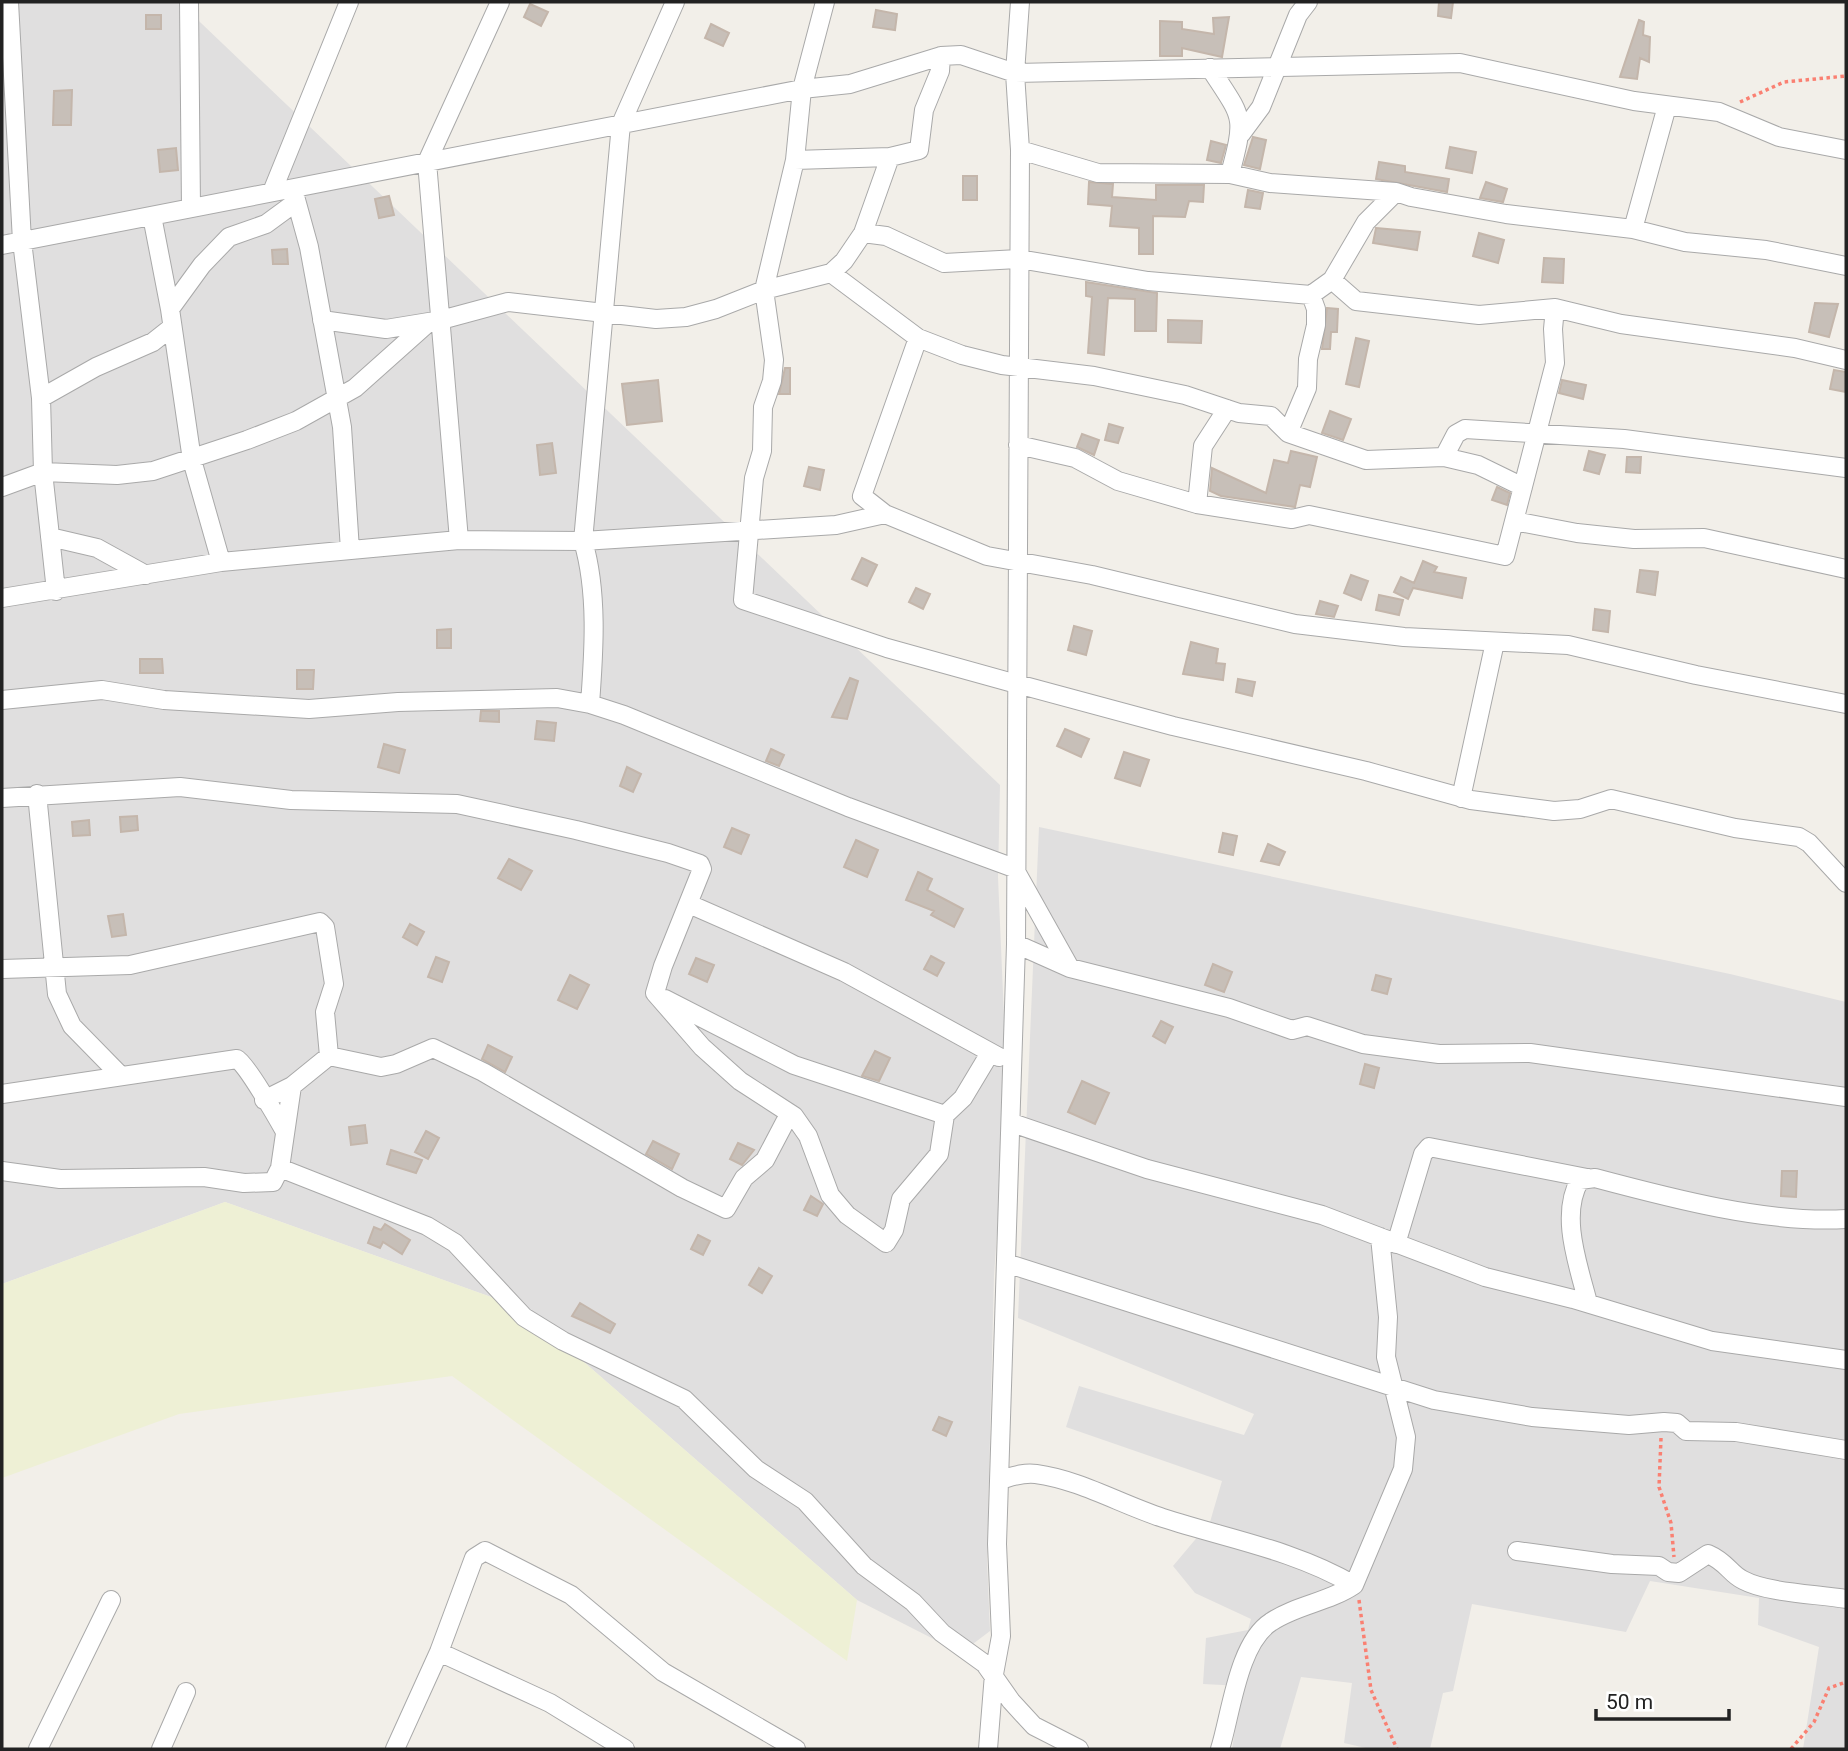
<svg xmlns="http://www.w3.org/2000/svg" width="1848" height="1751" font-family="Roboto,sans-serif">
<rect width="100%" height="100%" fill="#f2efe9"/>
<path fill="#e0dfdf" d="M2 2H179L1000 785 998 877 1007 1086 994 1276 987 1559 990 1631 961 1653 857 1600 522 1308 225 1202 2 1284Z
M1039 827 1730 974 1846 1002V1749H1803L1819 1647 1758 1625 1759 1598 1650 1581 1626 1632 1472 1604 1453 1691 1443 1693 1430 1749H1370L1344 1743 1352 1683 1301 1677 1280 1749H1232L1242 1686 1203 1684 1206 1638 1248 1630 1251 1619 1195 1593 1173 1566 1210 1522 1222 1481 1066 1427 1079 1386 1244 1435 1254 1414 1018 1318Z"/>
<path fill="#eef0d5" d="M225 1202 522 1308 857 1600 847 1661 452 1376 179 1414 2 1478V1284Z"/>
<path fill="#c7bfb8" stroke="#c4b6ab" stroke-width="2" d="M1439 2H1453L1451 18 1438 16Z
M530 4 548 12 541 26 524 17Z
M876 10 897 14 895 30 873 27Z
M146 15H161V29H146Z
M1229 17 1222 57 1182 48V56H1160V21L1182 22V29L1214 34 1213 18Z
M1639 20 1644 22 1643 35 1650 37 1649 62 1640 58 1637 79 1620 77Z
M711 24 729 33 723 46 705 38Z
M72 90 71 125H53L54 91Z
M1253 137 1266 140 1260 169 1244 165Z
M1211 141 1226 145 1221 163 1207 160Z
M1450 147 1476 152 1472 173 1446 168Z
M176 148 178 170 160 172 158 150Z
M1379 162 1405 166V172L1449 179 1447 192 1376 179Z
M963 176H977V200H963Z
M1089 182 1113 184 1112 197 1156 200V185H1204L1203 202 1189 201 1185 217 1153 216V254H1139V228L1110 226 1112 206 1088 204Z
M1486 182 1507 189 1503 202 1480 198Z
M1248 190 1263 193 1260 209 1245 207Z
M389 196 394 215 379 218 375 199Z
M1376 228 1420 232 1417 250 1373 243Z
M1479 233 1504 240 1498 263 1473 256Z
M287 249 288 264H273L272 250Z
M1544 258 1564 259 1563 283 1542 282Z
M1086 282 1157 293 1156 331H1135V299L1108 298 1104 355 1088 353 1092 297 1086 296Z
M1815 303 1838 304 1829 337 1809 332Z
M1327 308 1338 309 1337 332H1331L1330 349H1322Z
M1168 320 1202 321 1201 343 1168 342Z
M1356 338 1369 341 1359 387 1346 384Z
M785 368H790V394H779Z
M1834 370 1846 372V392L1830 389Z
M658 380 662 421 627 425 622 384Z
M1562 380 1586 385 1583 399 1559 393Z
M1330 411 1351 419 1343 440 1322 433Z
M1109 424 1123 428 1118 443 1105 440Z
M1082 434 1099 440 1094 455 1077 447Z
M552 443 556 473 540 475 537 445Z
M1291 451 1317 457 1310 487 1300 485 1295 507 1221 496 1210 491 1212 468 1266 493 1274 460 1288 463Z
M1589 451 1605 455 1599 474 1584 470Z
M1627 457H1641L1640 473 1626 472Z
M809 467 824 470 820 490 804 486Z
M1497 487 1510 493 1507 505 1492 500Z
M862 558 877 565 867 586 852 579Z
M1423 561 1437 567 1434 572 1466 578 1462 598 1413 588 1408 599 1394 592 1401 577 1414 583Z
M1640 570 1658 572 1655 595 1637 592Z
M1351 575 1368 581 1361 600 1344 593Z
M916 588 930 594 923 609 909 602Z
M1379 595 1403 600 1399 615 1376 610Z
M1320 601 1338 606 1334 617 1316 614Z
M1595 609 1610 611 1608 632 1593 630Z
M1074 626 1092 631 1086 655 1068 650Z
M451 629V648H437V630Z
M1191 642 1218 649 1216 663 1225 664 1223 680 1183 674Z
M140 659H162L163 673H140Z
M297 670H314L313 689H297Z
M850 678 858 681 847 719 832 717Z
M1238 679 1255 682 1252 696 1236 692Z
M481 711H499V722L480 721Z
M537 721 556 723 554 741 535 739Z
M1065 729 1089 739 1081 757 1057 746Z
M384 744 405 750 399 773 378 767Z
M771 749 784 755 779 766 766 761Z
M1124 752 1149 760 1140 786 1115 778Z
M627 767 641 774 633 792 620 786Z
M137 816 138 830 121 832 120 817Z
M89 820 90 835 73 836 72 822Z
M732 828 749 835 741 854 724 847Z
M1223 833 1237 836 1233 855 1219 852Z
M856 840 878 850 867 877 844 867Z
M1268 844 1285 852 1279 865 1261 861Z
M509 859 532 871 521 890 498 878Z
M918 872 932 879 927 890 963 909 954 927 931 915 934 911 906 900Z
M123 914 126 935 112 937 108 916Z
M410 924 424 932 417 945 403 937Z
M931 956 944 963 937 976 924 969Z
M436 957 449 962 442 982 428 977Z
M696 958 714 965 707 982 689 974Z
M1213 964 1232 972 1224 992 1205 985Z
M570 975 589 985 577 1009 558 1000Z
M1376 975 1391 979 1387 994 1372 990Z
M1161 1021 1173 1027 1165 1043 1153 1036Z
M488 1045 512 1057 505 1072 482 1059Z
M875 1051 890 1058 879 1081 862 1076Z
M1365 1064 1379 1068 1374 1088 1360 1084Z
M1082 1081 1109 1093 1095 1124 1068 1112Z
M365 1125 367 1143 351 1145 349 1127Z
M426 1131 439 1138 428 1159 415 1152Z
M653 1141 679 1154 672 1169 646 1154Z
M738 1143 754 1150 742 1165 730 1159Z
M391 1150 422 1160 416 1173 387 1164Z
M1782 1171H1797L1796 1197 1781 1196Z
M811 1196 823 1204 817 1216 804 1210Z
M385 1224 410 1240 402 1254 383 1242 380 1248 368 1243 374 1227 381 1230Z
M698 1235 710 1241 703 1255 691 1249Z
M759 1268 772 1276 762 1293 749 1285Z
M580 1303 615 1324 610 1333 572 1316Z
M939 1417 952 1422 946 1436 933 1430Z"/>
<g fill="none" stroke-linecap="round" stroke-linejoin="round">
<g stroke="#a9a9a9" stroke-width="20">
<path id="minor" d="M9 2 22 241 41 398 43 472 56 591
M189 2 191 208
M825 2 802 89 795 160 764 290 774 360 772 381 763 407 762 451 754 478 743 600 887 648 1017 684 1173 726 1366 771 1471 800 1554 811 1580 809 1611 799 1735 828 1799 837 1809 843 1846 883
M1210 68C1243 119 1246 114 1230 174
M1241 134 1261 107 1298 15 1308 2
M1020 150 1098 173 1230 174 1270 183 1396 192 1411 197 1506 214 1633 229 1685 242 1766 250 1846 266
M795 160 890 157 919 150 924 110 940 71 941 56
M293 189 309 247 342 427 350 550
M272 192 349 2
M152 216 170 309 192 460 221 562
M1633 229 1667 106
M863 233 886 236 944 263 1019 259 1148 281 1311 295 1332 280 1356 301 1479 315 1555 308 1621 324 1795 348 1846 360
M2 245 802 89 850 84 941 56 961 55 1015 73 1460 63 1634 101 1719 112 1779 137 1846 150
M831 273 918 338 962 355 1002 365 1094 376 1185 395 1239 413 1271 416 1288 433 1366 460 1444 457 1478 465 1523 487
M1332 280 1366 222 1396 192
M170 309 202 265 229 237 266 224 296 202
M322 320 386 329 441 320 508 302 656 319 686 317 716 309 764 290 831 273 844 261 863 233 890 157
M918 338 862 496 885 514 987 556 1092 575 1295 624 1404 637 1568 645 1696 675 1846 704
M41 398 96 367 153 342 172 327
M1288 433 1307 388 1308 359 1316 325V309L1311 295
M1018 445 1075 458 1118 481 1197 504 1292 519 1309 515 1505 556 1555 363 1553 329 1555 308
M1444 457 1456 434 1465 429 1624 439 1846 468
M2 487 43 472 117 475 153 471 247 440 296 421 355 388 429 322
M1197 504 1203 446 1227 409
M1514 521 1577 533 1634 539 1704 538 1846 569
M50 537 97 548 146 575
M459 540 427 162 500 2
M2 598 221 562 459 540 583 541 836 525 885 514
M2 700 102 690 164 700 309 709 398 702 557 698 590 704 624 715 848 807 1014 868 1070 968
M590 704C594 651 598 592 583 541L621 124 675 2
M37 794 57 994 72 1026 120 1075
M2 798 180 787 291 800 457 804 576 830 668 853 700 864 702 869 663 966 655 993 702 1047 740 1081 794 1116 808 1136 830 1195 847 1215 886 1243 894 1230 901 1199 939 1154 945 1115 963 1098 990 1053
M1461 798 1495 642
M689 904 844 972 999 1057
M1016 944 1070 968 1229 1008 1292 1030 1307 1026 1363 1044 1439 1054 1530 1053 1846 1097
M2 969 130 965 320 922 325 927 334 984 325 1012 329 1056 292 1086 264 1100
M665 999 794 1065 945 1115
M329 1056 381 1067 396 1064 433 1048 483 1072 682 1188 726 1209 744 1178 765 1160 785 1122 794 1116
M2 1094 237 1059C245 1062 278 1119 284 1130
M1012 1123 1147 1169 1322 1215 1485 1277 1573 1299 1712 1341 1846 1360
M280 1168 427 1226 455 1243 524 1317 563 1341 684 1399 756 1469 805 1501 864 1566 913 1602 942 1633 985 1664 1011 1701 1034 1726 1079 1749
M2 1171 60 1179 204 1177 244 1183 273 1182 280 1168 292 1086
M1396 1244 1423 1154 1429 1147 1587 1178
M1006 1263 1434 1400 1532 1417 1629 1425 1664 1422 1677 1423 1686 1431 1736 1432 1846 1450
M1588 1303C1579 1267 1559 1215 1580 1180L1595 1178C1670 1198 1768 1224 1846 1219
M1000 1480C1011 1477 1023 1472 1036 1474 1080 1480 1120 1504 1163 1518 1228 1539 1294 1550 1354 1585
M1517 1551 1612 1564 1659 1566 1668 1572 1679 1573 1708 1554C1727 1562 1730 1574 1743 1580 1767 1593 1817 1594 1846 1599
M439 1652 550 1703 625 1749
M38 1749 111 1600
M161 1749 186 1692
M395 1749 439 1652 474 1558 485 1551 571 1595 663 1672 796 1749
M988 1749 994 1674 1001 1636 997 1544 1016 944 1020 150 1015 73 1020 2
M1220 1749C1231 1714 1238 1643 1271 1622 1296 1605 1329 1602 1354 1585L1403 1469 1406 1437 1386 1357 1388 1317 1380 1237"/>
</g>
<path stroke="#fa8072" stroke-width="3.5" stroke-dasharray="3.5 3.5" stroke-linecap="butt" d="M1740 102 1784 82 1846 76
M1661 1438 1659 1487 1671 1523 1674 1557
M1359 1600 1371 1690 1397 1749
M1791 1749 1814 1722 1829 1688 1846 1682"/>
<use href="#minor" stroke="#fff" stroke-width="18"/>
</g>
<rect width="1848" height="1751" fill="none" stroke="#222222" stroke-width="7"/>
<path d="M1596 1709v10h133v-10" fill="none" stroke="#222222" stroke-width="3.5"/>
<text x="1606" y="1709" font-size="21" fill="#222222" stroke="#ffffff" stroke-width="5" paint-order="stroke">50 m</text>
</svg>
